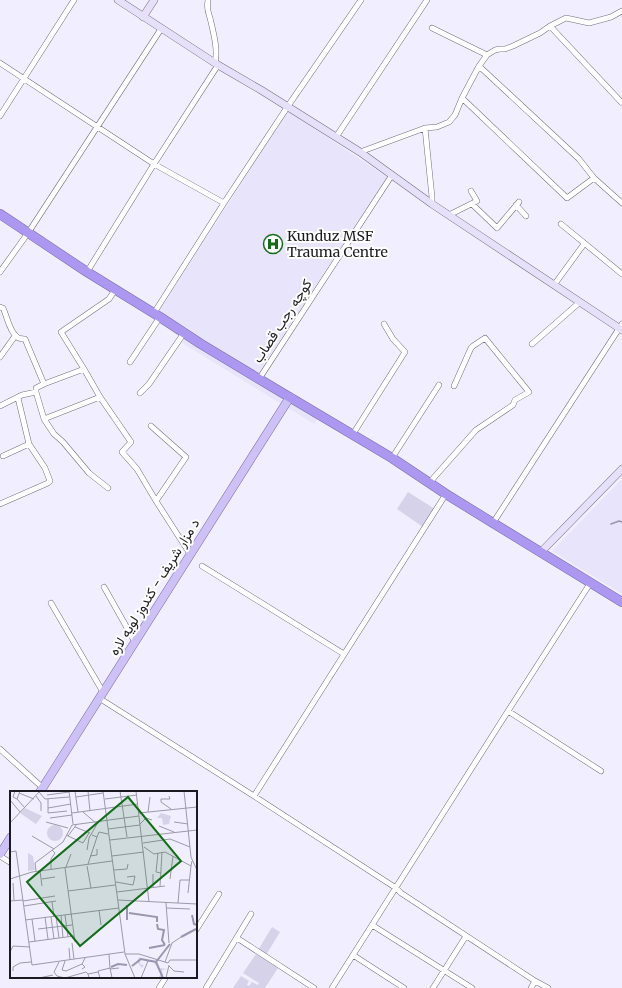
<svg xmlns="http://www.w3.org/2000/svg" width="622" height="988" font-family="Merriweather,Vazirmatn,serif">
<rect width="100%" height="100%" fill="#f1efff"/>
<path fill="#e8e4fc" d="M288 111 387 177 259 372 322 412 314 424 182 343 190 330 159 311Z
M622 479V594L552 551Z"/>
<path fill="#d6d2e9" d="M408 492 435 509 423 527 397 509Z
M272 927 280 932 266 955 258 950Z
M256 954 278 968 265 988H233L241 976 249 981 247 985 249 986 252 982 258 985 259 983 243 973Z"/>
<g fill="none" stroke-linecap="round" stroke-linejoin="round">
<path stroke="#9a95b1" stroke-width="1.5" d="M611 524 619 521 622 522"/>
<g stroke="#716e7c" stroke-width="6">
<path id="street" d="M208 0C206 11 209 12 211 22 214 35 218 50 215 63
M550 26 622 103
M432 28 487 55
M0 63 154 164 224 203
M479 66 579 159 594 178 622 203
M462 98 567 198 594 178
M0 116 74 0
M425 128 432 197V204
M336 137 427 0
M360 152 425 128 437 127 449 122 455 115 462 98 479 66 487 55 495 50 500 49H505L513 46 540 33 550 26 566 18 589 23 611 17 622 11
M472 204 497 228 519 202
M516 205 526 216
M449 215 477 201 471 191
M561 224 622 274
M0 272 28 233 161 29
M87 272 154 164 218 65
M554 285 584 244
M0 307 3 308C7 316 9 330 16 336 18 339 22 339 25 339L44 384 36 388V392L44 419 54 434 63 442 89 473 108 488
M154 313 224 203 288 106 361 0
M532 344 580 302
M0 357 15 336
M130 362 160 317
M84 369 100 397 131 442 122 452 137 469 156 501 190 554
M259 379 392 175
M44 384 84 369 61 332 109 299 115 290
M140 393 149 384 184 333
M0 406 22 395 36 392
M44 419 100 397
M151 426 186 457 156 501
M353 434 405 352 393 339 384 324
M3 456 29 444
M392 458 439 385
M430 482 476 430 513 405 515 400 529 392 485 338 473 346 471 348 454 386
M0 504 48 483 50 481 45 468 29 444 18 398
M493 523 622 324
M202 566 344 654
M104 587 135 642
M51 603 103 692
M99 698 254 796 396 888 401 893 535 981 548 988
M508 711 601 771
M0 749 43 788
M254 796 446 494
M0 856 11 863
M372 925 472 988
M196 930 219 894
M237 938 314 988
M353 955 404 988
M159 988 166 977
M206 988 251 914
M332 988 508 711 591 582
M433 988 466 936
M531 988 535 981"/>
</g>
<g stroke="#716e7c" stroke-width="8">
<path id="secondary" d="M118 0 218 65 261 90 360 152 432 204 622 330
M143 17 154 0
M541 552 622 469"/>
</g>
<g stroke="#796ca7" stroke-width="9">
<path id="primary" d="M40 792 290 397
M0 854 11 837"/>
</g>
<g stroke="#796ca7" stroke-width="10">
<path id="highway" d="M0 214 87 272 160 317 201 344 259 379 392 458 446 494 493 523 622 602"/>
</g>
<use href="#street" stroke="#fff" stroke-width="5"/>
<use href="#secondary" stroke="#e6e0fa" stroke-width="7"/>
<use href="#primary" stroke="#cdc1f6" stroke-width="8"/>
<use href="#highway" stroke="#ac98f0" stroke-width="9"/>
</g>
<defs>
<g id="hospital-ring" transform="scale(1)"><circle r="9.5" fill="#fefefe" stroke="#136d18" stroke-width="1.5"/><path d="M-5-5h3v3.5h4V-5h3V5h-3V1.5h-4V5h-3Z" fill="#136d18"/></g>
</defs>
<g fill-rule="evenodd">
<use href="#hospital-ring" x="273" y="244"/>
</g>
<g text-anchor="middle" stroke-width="4" stroke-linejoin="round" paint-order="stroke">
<g font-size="14" fill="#1b1a20" stroke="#fefefe" text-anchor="start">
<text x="287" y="241">Kunduz MSF<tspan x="287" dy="16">Trauma Centre</tspan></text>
</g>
<g font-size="14" fill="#1b1a20" stroke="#fefefe">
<text transform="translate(282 321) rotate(-57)" y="5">کوچه رجب قصاب</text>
<text transform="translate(154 587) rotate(-58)" y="5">د مزار شریف - کندوز لویه لاره</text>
</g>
</g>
<g transform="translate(10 791)">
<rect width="187" height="187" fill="#f1efff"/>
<path d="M15 17 32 25 26 33 10 22ZM151 22 161 25 159 33 153 34 152 27H147ZM37 42a8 8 0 1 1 16 0a8 8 0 1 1-16 0ZM18 62 23 65 25 79 18 80ZM129 166 139 170H147L149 177 158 178 152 179 153 187H148L151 183 146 173 143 174 146 171H138L130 168V173L134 174 132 177 128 172 119 176 126 172Z" fill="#d6d2e9"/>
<path fill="none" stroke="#9a95b1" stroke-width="2" d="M117 114V129M119 122 147 126V131M182 124 184 133 187 134M147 133 148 138 154 139 152 149 155 154M171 146 186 138M139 157 155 154M146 171 160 153M122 175 131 168 146 171 153 187M101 176 108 173 117 174"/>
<path fill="none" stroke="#9b9aa6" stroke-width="1" d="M5 0 3 6 7 8 10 0M59 0 63 33M65 0 68 21M78 0 80 20M93 0 115 163 125 187M110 0 117 46M126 0 139 111M174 0 181 66 187 79M29 1 35 8 59 6M9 2 24 8M37 4 59 1M26 5 31 12V20M159 5 160 8H151V11L161 18M66 6 93 2M7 8 15 17M38 8V22L57 20M95 8 127 4M0 9 10 21M38 17 61 13M73 21 87 33 79 47 77 59M138 21 140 6M62 22 128 13M129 22 187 16M40 27 62 24M36 31 58 37M164 31 178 33M0 32 30 0M130 33 136 27 142 29M149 35 164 41M65 36 80 42M98 38 130 34M56 44 73 52 79 42M82 44 87 46 89 41 98 43M22 45 44 58M58 45 67 33M100 49 187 39M133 52 160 48 180 56M134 56 144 63 155 61 181 75 182 70M0 61 6 60 22 174 114 161M148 62 146 81 151 82M80 65 87 64V58M102 65 134 61M78 73 87 46M77 75 81 97M56 76 61 63M55 77 65 151M41 78V68L45 62 42 59M104 79 117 78 118 73M26 80 25 72 53 51 62 34 129 25M30 80 32 95M143 83V97M0 88 22 81 102 70M32 88 45 86M160 88 163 65M106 91 123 94 125 85 117 86M3 92 4 109M150 96 152 61M58 100 105 94M107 101 155 95M178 102 181 75M108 109 187 113M0 110 13 109M13 110 45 105M42 111 44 125M156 112 159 152M168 112 170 89H179M14 115 46 110M156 117 180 118M89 119 91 134M51 124 53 147M55 124 58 146M46 125 49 147M35 126 38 148M41 126 44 148M22 128 25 150M15 129 109 117M28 138 62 134M19 151 64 145M62 152 64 168M59 157 60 169M0 161 3 155 20 156M99 163 100 178 109 177M115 163H129L158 172 160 169H187M55 170 52 179 56 180 72 173M49 171 44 181 47 185 55 187 76 181 78 183M155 171 162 152 171 146M159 175 164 180 174 181M72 178 75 176 72 173 75 167M3 180V176L10 172 21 171M29 187 43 184M79 187 78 183 88 181M90 187 88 180 100 177 102 187M131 187 138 170M156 187 159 174"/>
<path fill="#136d18" fill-opacity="0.15" stroke="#136d18" stroke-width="2" d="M118 6 171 70 70 155 17 91Z"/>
<rect width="187" height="187" fill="none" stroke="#1b1a20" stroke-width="2"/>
</g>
</svg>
